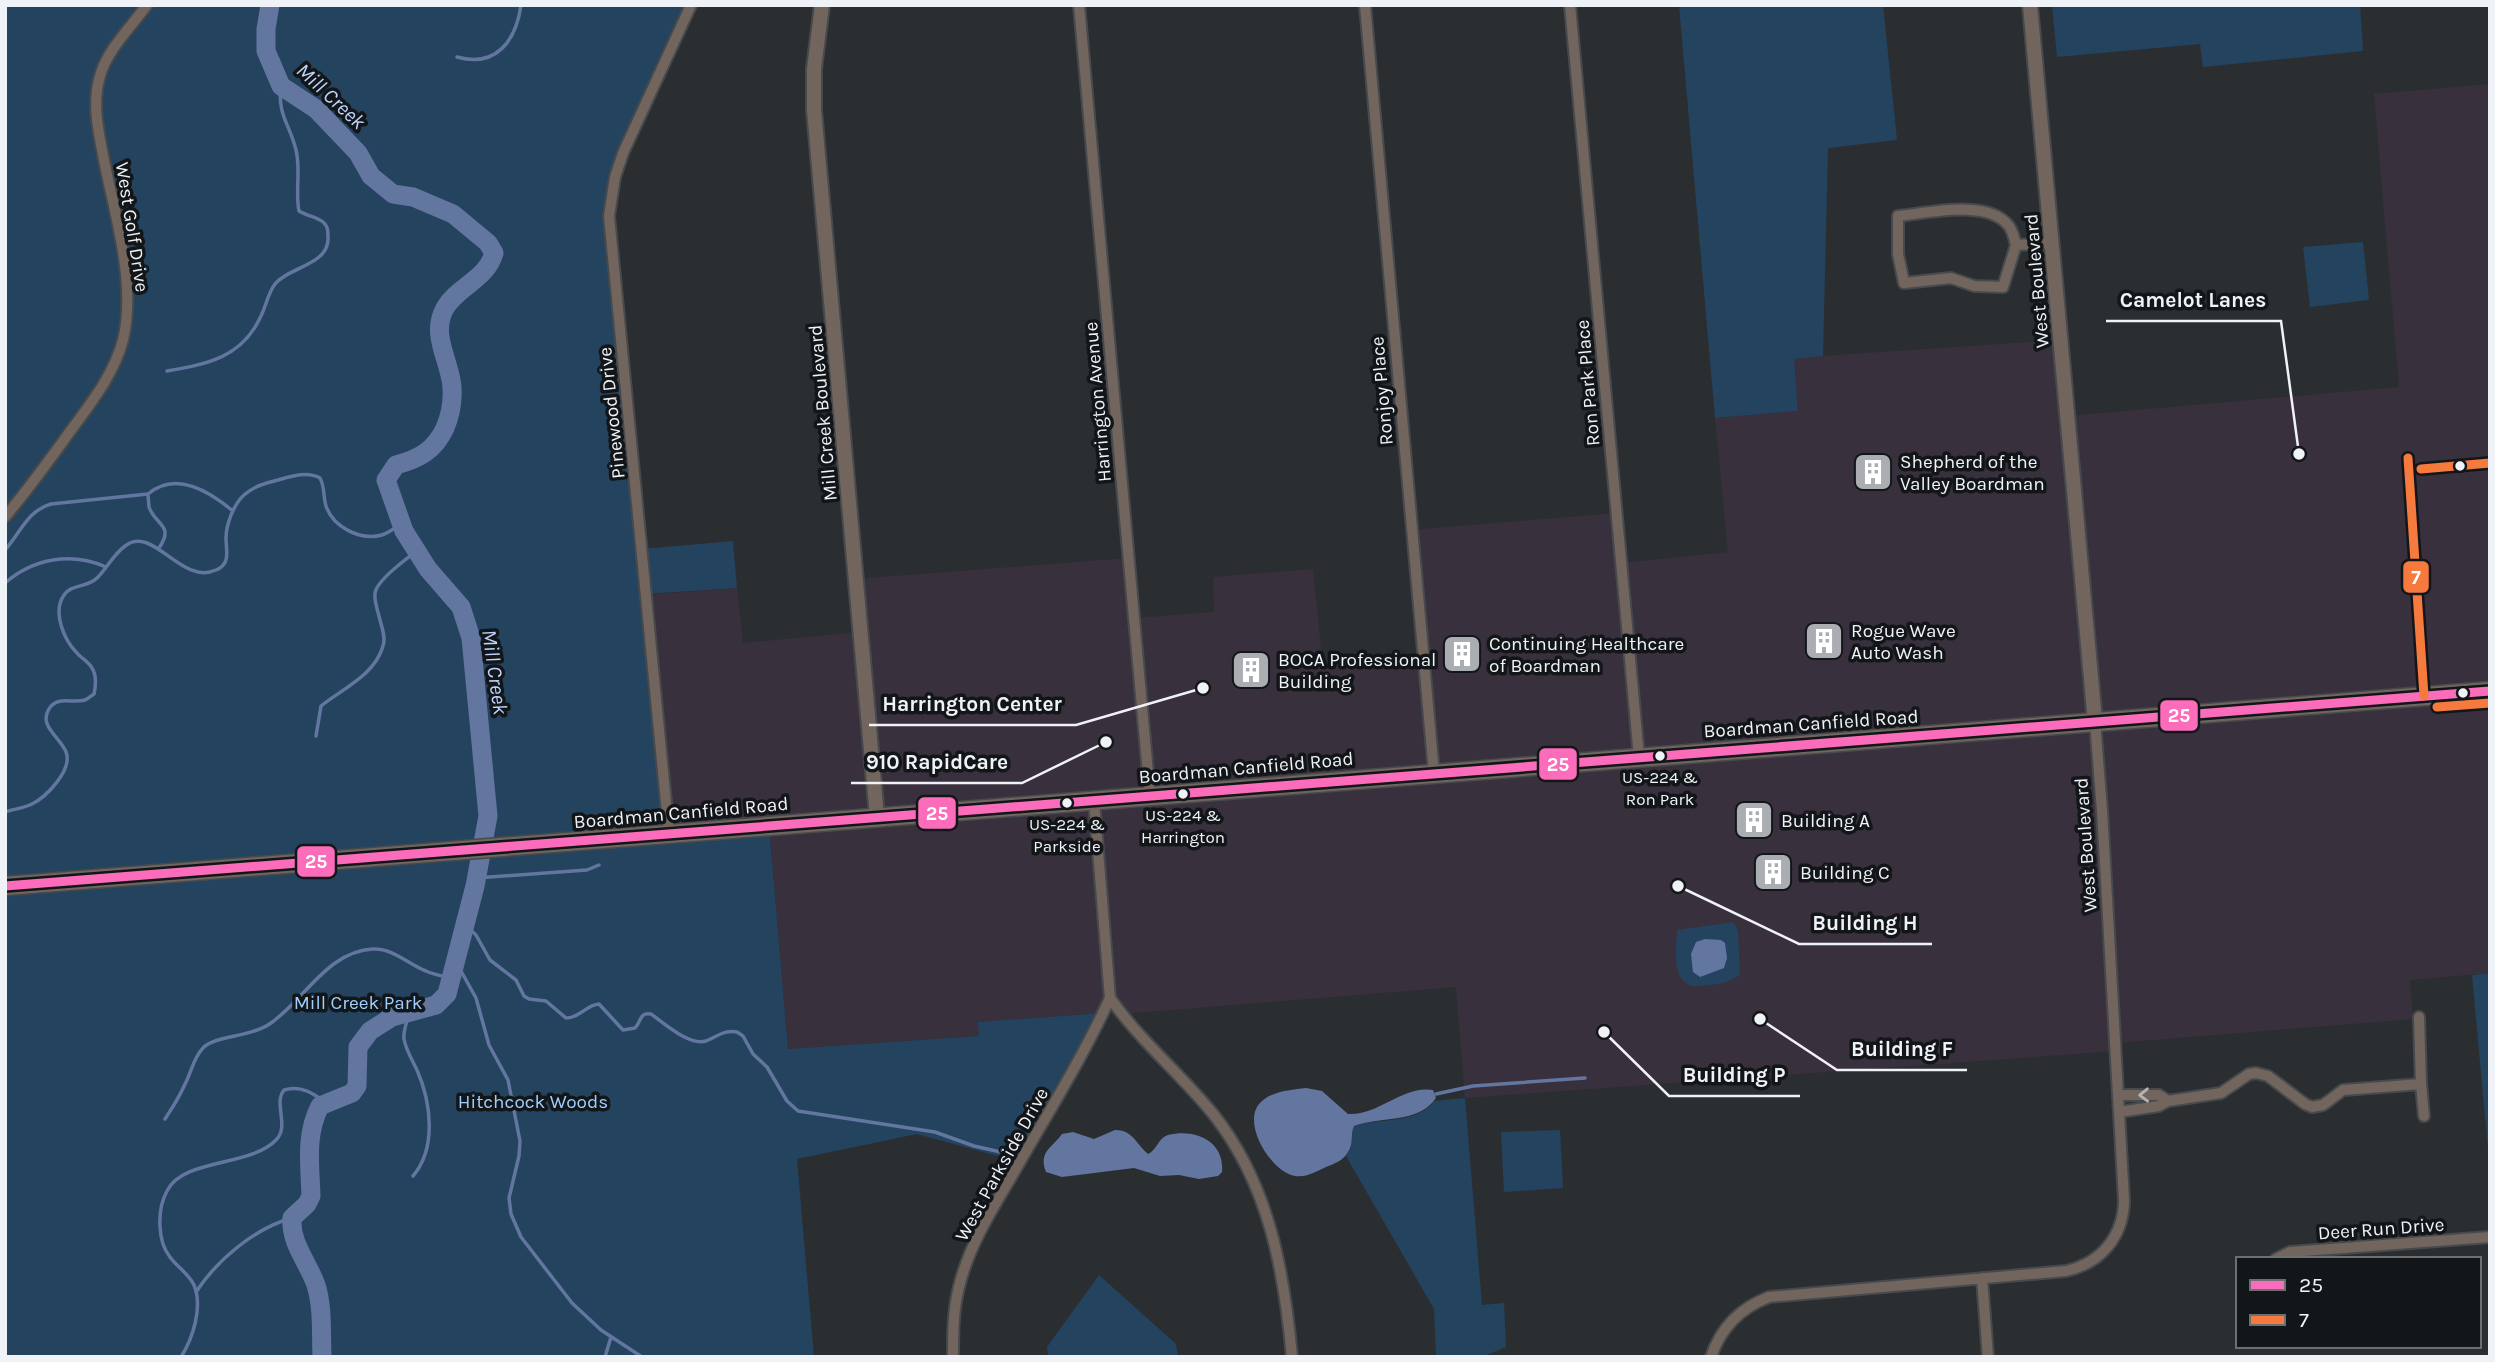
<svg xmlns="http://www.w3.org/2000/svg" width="2495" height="1362" font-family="Karla,sans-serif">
<rect width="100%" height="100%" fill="#2b2e31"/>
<path fill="#39303d" d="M2490 84V973L2410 980 2413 1019 2116 1043V1051L1465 1098 1456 987 1121 1014 1110 999 1103 1013 979 1022V1036L788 1049 769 826 669 833 645 595 737 588 743 643 860 632 856 579 1129 558 1135 618 1214 612 1213 577 1313 569 1323 668 1423 661 1411 530 1616 513 1621 563 1728 552 1715 418 1798 411 1793 358 2061 340 2068 416 2399 387 2374 94Z"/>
<path fill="#24435f" d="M5 5H691L623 153 610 198 642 549 733 541 737 588 646 594 669 833 769 826 788 1049 979 1036 978 1022 1103 1013 1020 1162 917 1134 797 1159 814 1357H5Z
M1679 5H1883L1897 140 1828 148 1823 356 1794 359 1798 411 1715 418Z
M2052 5H2360L2363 51 2203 67 2200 44 2057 57Z
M2363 242 2369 300 2310 307 2303 247Z
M1734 922 1738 931 1740 974C1730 982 1722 984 1709 985 1704 985 1696 987 1692 986 1670 979 1677 946 1677 930Z
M2490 973V1149H2488L2472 975Z
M1465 1098 1482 1305 1504 1303 1506 1347 1482 1357H1436L1434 1309 1346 1156 1351 1148 1353 1126C1378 1118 1418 1124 1434 1101Z
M1560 1130 1563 1188 1504 1192 1501 1132Z
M1099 1275 1176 1344 1178 1357H1048L1047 1347Z"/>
<path fill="#6276a0" d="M1705 939 1721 940 1725 943 1727 958 1724 968 1700 977 1693 972 1691 954 1696 942Z
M1306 1088 1322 1091 1348 1114C1378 1116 1403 1085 1433 1090L1436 1098C1418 1124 1381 1116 1354 1126 1350 1135 1354 1144 1348 1152 1344 1160 1334 1164 1326 1167 1317 1171 1306 1178 1295 1176 1271 1172 1241 1123 1260 1103 1271 1091 1291 1090 1306 1088Z
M1115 1130C1133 1130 1136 1144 1148 1154 1157 1150 1158 1138 1168 1135 1195 1128 1225 1141 1222 1172L1218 1176 1199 1179 1179 1175 1160 1176 1134 1168 1062 1177 1046 1172C1038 1152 1052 1148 1062 1134L1073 1132 1094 1139Z"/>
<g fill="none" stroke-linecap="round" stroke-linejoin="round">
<path stroke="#6276a0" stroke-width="3.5" d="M457 57C496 68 516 41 521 5
M167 371C207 364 241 358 260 318 266 307 267 295 275 284 288 267 330 265 328 237 328 231 328 226 323 222 317 217 307 216 299 211 295 191 301 170 296 150 290 125 277 114 281 86
M148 494C148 495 149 506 149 507 155 525 175 525 159 548
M5 550C21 532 27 511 51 504L148 494C176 470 210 492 233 511
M5 583C34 558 71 552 106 567
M316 736 321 706C342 689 375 675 383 646 386 638 382 628 380 620 378 611 374 602 375 593 377 580 406 559 417 551
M5 812C14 809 24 808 32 804 46 797 73 770 66 752 61 738 38 726 49 709 57 695 73 704 85 700 88 699 91 696 94 694 96 685 97 676 92 668 89 662 81 658 77 653 64 640 52 612 64 595 71 584 87 588 97 578 107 568 113 555 125 546 153 524 181 586 216 570 231 564 226 551 226 538 226 524 234 504 244 495 254 486 266 483 278 480 292 476 307 471 320 478 325 487 323 496 326 506 333 527 360 541 382 535 389 533 395 528 402 523
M476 878 587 870 599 865
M465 925 476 935 490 960 516 980 524 996 529 999 546 1001 566 1018C580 1018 586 1005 599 1004L623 1030 635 1028C642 1021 639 1012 651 1014 664 1023 689 1046 706 1041 718 1036 723 1030 737 1032L743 1036 753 1054 767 1067 787 1101 798 1111 935 1132 974 1146 1005 1153
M456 962 476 998 489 1045 508 1080 520 1141 519 1156 509 1198 511 1214 521 1237 572 1303 601 1330 642 1357
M410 1012C407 1021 403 1030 404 1039 406 1050 412 1060 417 1070 431 1102 437 1148 413 1176
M1436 1094 1473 1086 1585 1078
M165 1119C172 1108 179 1098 184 1086 191 1074 193 1058 203 1048 215 1035 250 1038 271 1023 305 999 328 951 373 949 393 948 408 964 426 971 434 975 443 976 452 978
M196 1292C217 1260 255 1228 292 1218
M181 1357C193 1338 203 1307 194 1285 189 1274 177 1267 170 1257 157 1241 157 1209 167 1191 183 1158 250 1167 276 1140 290 1126 273 1104 284 1090 301 1085 313 1093 326 1103
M605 1357 611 1337"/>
<path stroke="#6276a0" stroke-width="19" d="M270 5 266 29V51L281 86 316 109 358 153 371 176 393 194 413 197 453 214 488 243 494 253C487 279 458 286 445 308 430 335 450 360 452 387 453 402 451 414 445 428 435 450 419 459 396 465L386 480 404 531 428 569 461 607 471 638 488 816 475 886 447 994 436 1005 392 1017 370 1031 358 1047 357 1086 352 1093 320 1106C305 1135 310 1164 311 1196L307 1204 292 1218C290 1243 308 1262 316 1285 323 1307 321 1334 322 1357"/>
<g stroke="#474a4c" stroke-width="14">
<path id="minor" d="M1079 5 1150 796
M1365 5 1434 773
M1570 5 1639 757
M2016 245C2014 239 2013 230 2008 225 1988 199 1928 213 1898 216V254L1904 283 1951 278 1974 286 2003 287 2016 245 2052 243
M5 517C26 492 45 466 64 440 86 409 113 378 123 340 137 282 114 213 103 155 98 130 92 102 100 76 107 50 131 27 147 5
M1094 801 1110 998
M669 833 609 216 615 177 623 153 691 5
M1110 998C1141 1042 1181 1074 1214 1115 1269 1185 1284 1270 1292 1357
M2421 1084 2424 1116
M2118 1095H2159L2168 1101
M2119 1112 2159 1106 2168 1101 2221 1093 2249 1074 2256 1073 2268 1076 2305 1104 2312 1107 2323 1105 2343 1090 2421 1084 2419 1017
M2276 1259 2290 1252 2490 1237
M1982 1278 1988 1357
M953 1357C953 1333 953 1310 959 1287 969 1244 995 1205 1017 1167 1049 1111 1083 1057 1110 998
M1711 1357C1721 1327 1740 1308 1769 1297L2066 1271C2101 1263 2123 1237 2124 1201L2102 810 2095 722"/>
</g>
<g stroke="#474a4c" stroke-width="18">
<path id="tertiary" d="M822 5 814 69V110L877 817
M2030 5 2095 722"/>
</g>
<g stroke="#474a4c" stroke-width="21">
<path id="primary" d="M5 886 2490 691"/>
</g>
<use href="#minor" stroke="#71655e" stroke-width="10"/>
<use href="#tertiary" stroke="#71655e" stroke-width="14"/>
<use href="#primary" stroke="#71655f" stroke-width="18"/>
<g stroke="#131619" stroke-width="14">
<path id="bus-1" d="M5 886 2490 691"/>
</g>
<g stroke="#131619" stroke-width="14">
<path id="bus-2" d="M2408 458 2424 696
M2421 469 2490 463
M2437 707 2490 703"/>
</g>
<use href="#bus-1" stroke="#fb6dba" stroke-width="9"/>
<use href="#bus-2" stroke="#f6793e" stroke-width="9"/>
</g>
<defs><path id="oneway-chevron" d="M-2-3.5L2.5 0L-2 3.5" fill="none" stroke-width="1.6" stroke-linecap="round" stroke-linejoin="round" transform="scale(1.75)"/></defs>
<use stroke="#b6b3b2" href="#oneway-chevron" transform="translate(2144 1095) rotate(179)"/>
<defs>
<g id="building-square" transform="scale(2.0125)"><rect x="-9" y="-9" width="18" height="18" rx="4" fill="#aaaeb2" stroke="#131619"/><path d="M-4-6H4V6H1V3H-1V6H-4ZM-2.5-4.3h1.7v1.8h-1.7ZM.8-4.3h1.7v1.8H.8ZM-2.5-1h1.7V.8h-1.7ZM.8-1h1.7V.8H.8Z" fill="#fff"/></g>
</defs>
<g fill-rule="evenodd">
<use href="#building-square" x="1873" y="472"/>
<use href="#building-square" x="1824" y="641"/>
<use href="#building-square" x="1462" y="654"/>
<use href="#building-square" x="1251" y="670"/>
<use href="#building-square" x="1754" y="820"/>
<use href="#building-square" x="1773" y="872"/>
</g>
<g fill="#eff3f7" stroke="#131619" stroke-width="2.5">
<circle cx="2460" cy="466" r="6"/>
<circle cx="2463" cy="693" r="6"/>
<circle cx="1660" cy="756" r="6"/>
<circle cx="1183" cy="794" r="6"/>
<circle cx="1067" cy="803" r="6"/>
</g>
<g text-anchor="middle" stroke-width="7" stroke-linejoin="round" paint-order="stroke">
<g font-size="17" fill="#eff3f7" stroke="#131619">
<text x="1660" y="783">US-224 &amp;<tspan x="1660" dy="22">Ron Park</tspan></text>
<text x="1183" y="821">US-224 &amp;<tspan x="1183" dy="22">Harrington</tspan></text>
<text x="1067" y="830">US-224 &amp;<tspan x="1067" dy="22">Parkside</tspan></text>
</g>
<g font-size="19" fill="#eff3f7" stroke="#131619">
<text transform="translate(133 227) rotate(81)" y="7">West Golf Drive</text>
<text transform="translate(2036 281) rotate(-95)" y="7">West Boulevard</text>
<text transform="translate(1587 383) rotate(-95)" y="7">Ron Park Place</text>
<text transform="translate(1381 391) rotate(-95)" y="7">Ronjoy Place</text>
<text transform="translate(1097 402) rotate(-95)" y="7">Harrington Avenue</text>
<text transform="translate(611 413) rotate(-96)" y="7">Pinewood Drive</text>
<text transform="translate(822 413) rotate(-95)" y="7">Mill Creek Boulevard</text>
<text transform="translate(1811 723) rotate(-4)" y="7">Boardman Canfield Road</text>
<text transform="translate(1246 767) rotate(-5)" y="7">Boardman Canfield Road</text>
<text transform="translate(681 812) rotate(-5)" y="7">Boardman Canfield Road</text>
<text transform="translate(2085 845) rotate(-94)" y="7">West Boulevard</text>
<text transform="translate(1001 1164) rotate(-61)" y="7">West Parkside Drive</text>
<text transform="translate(2381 1228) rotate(-4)" y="7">Deer Run Drive</text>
</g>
<g font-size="19" fill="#eff3f7" stroke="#131619" text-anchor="start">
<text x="1900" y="468">Shepherd of the<tspan x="1900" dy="22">Valley Boardman</tspan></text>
<text x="1851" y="637">Rogue Wave<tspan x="1851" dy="22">Auto Wash</tspan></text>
<text x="1489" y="650">Continuing Healthcare<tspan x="1489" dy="22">of Boardman</tspan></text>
<text x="1278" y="666">BOCA Professional<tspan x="1278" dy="22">Building</tspan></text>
<text x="1781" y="827">Building A</text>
<text x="1800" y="879">Building C</text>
</g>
<g font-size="19" fill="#9ecfff" stroke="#131619">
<text x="358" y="1009">Mill Creek Park</text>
<text x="533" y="1108">Hitchcock Woods</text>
</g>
<g font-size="21" font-style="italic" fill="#bed3fd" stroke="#131619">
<text transform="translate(331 96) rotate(43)" y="7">Mill Creek</text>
<text transform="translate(495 672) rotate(82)" y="7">Mill Creek</text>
</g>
</g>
<path fill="none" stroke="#eff3f7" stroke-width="2.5" d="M2299 454L2281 321H2106M1203 688L1076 725H869M1106 742L1022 783H851M1678 886L1799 944H1932M1760 1019L1837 1070H1967M1604 1032L1669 1096H1800"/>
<g fill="#eff3f7" stroke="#131619" stroke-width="2.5">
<circle cx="2299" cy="454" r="7"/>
<circle cx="1203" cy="688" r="7"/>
<circle cx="1106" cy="742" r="7"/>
<circle cx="1678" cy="886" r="7"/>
<circle cx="1760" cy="1019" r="7"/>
<circle cx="1604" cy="1032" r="7"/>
</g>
<g font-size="21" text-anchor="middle" font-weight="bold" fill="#eff3f7" stroke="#131619" stroke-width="7" stroke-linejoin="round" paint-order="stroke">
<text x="2193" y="307">Camelot Lanes</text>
<text x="972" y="711">Harrington Center</text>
<text x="937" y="769">910 RapidCare</text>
<text x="1865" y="930">Building H</text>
<text x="1902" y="1056">Building F</text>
<text x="1734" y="1082">Building P</text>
</g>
<g stroke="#131619" stroke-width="2.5">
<rect x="2402" y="560" width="28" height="34" rx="7" fill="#f6793e"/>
<rect x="2159" y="699" width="40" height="33" rx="7" fill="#fb6dba"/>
<rect x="1538" y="747" width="40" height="34" rx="7" fill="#fb6dba"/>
<rect x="917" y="796" width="40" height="34" rx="7" fill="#fb6dba"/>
<rect x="296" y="845" width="40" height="33" rx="7" fill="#fb6dba"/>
</g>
<g font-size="19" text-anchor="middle" font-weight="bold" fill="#fff">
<text x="2416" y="584">7</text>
<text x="2179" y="722">25</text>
<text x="1558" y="771">25</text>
<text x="937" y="820">25</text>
<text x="316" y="868">25</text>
</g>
<rect width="2495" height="1362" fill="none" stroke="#eff3f7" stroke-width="14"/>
<rect x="2236" y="1257" width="245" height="91" fill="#131619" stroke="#6b6e72" stroke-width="2"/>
<rect x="2250" y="1280" width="35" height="10" fill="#fb6dba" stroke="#6b6e72" stroke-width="2"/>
<text x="2299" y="1292" font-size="21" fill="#eff3f7">25</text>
<rect x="2250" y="1315" width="35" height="10" fill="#f6793e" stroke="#6b6e72" stroke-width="2"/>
<text x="2299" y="1327" font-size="21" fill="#eff3f7">7</text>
</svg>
